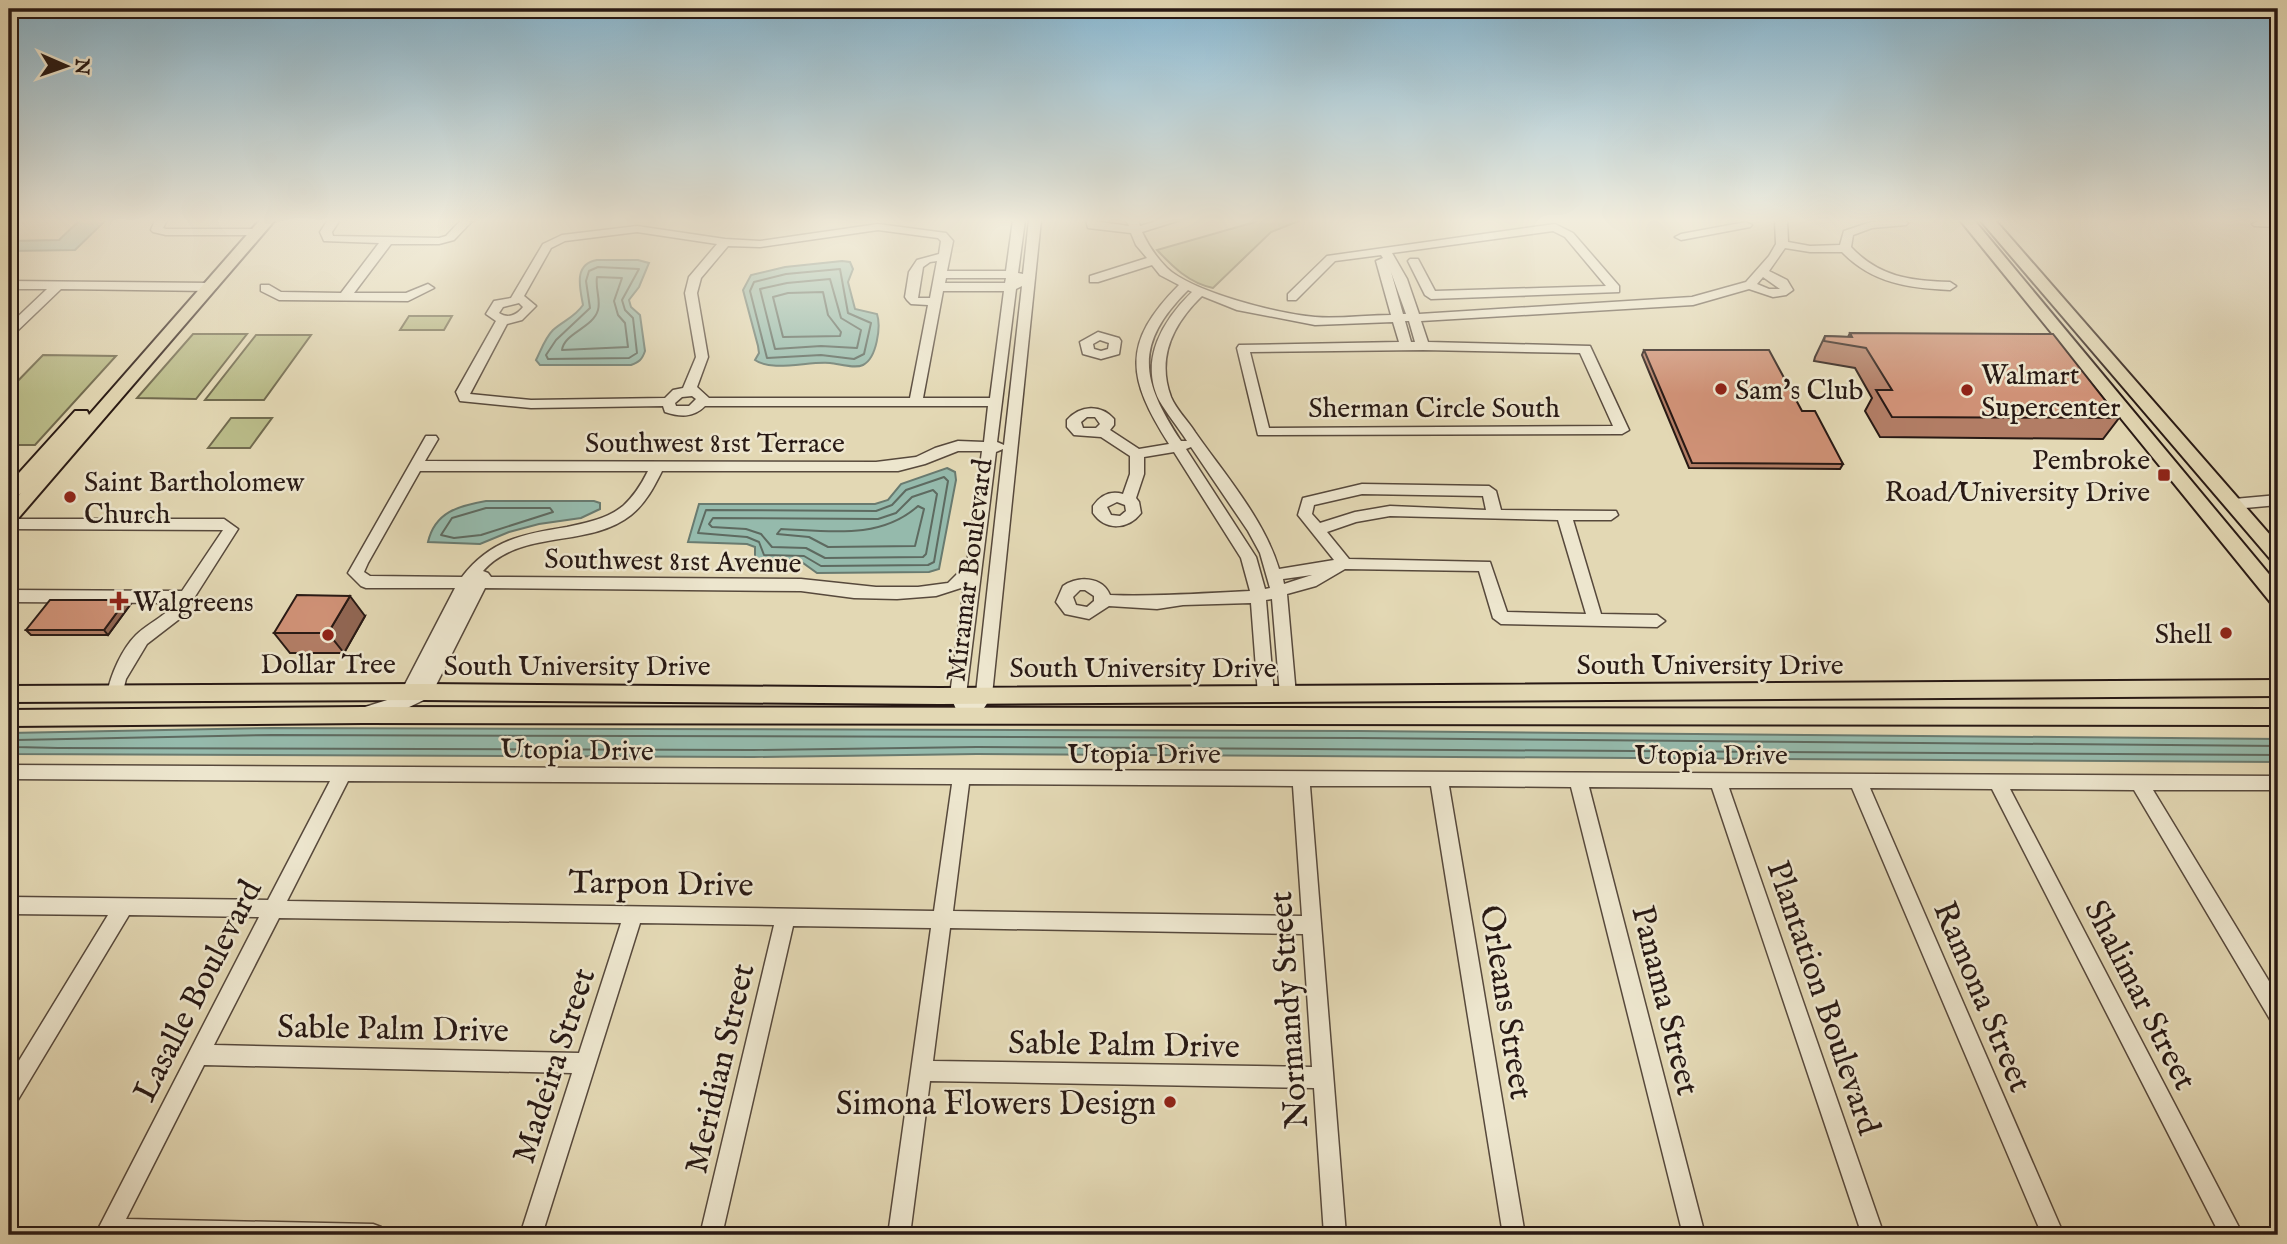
<svg xmlns="http://www.w3.org/2000/svg" width="2287" height="1244" font-family="'IM FELL English',serif">
<rect width="100%" height="100%" fill="#e3d8b4"/>
<filter id="stains"><feTurbulence type="fractalNoise" baseFrequency=".00286" numOctaves="4"/><feColorMatrix values="0 0 0 0 .2 0 0 0 0 .09 0 0 0 0 .02 0 0 0 .5 -.17"/></filter>
<radialGradient id="worn" r=".72"><stop offset=".6" stop-color="#630" stop-opacity="0"/><stop offset="1" stop-color="#630" stop-opacity=".3"/></radialGradient>
<path fill="#babc89" stroke="#716a4e" stroke-width="2" d="M1262 220H1301L1271 232 1213 288C1189 283 1173 267 1157 250Z
M409 316H452L444 330H400Z
M193 334H247L196 399 137 398Z
M256 335H311L264 400H205Z
M43 355 116 356 35 445H9V390Z
M231 418H272L250 448H208Z"/>
<path fill="#95baac" stroke="#697a6f" stroke-width="2" d="M80 220H106L75 250 9 251V241L59 240Z
M597 260H638L649 263 639 287 629 300 631 307 640 315 645 351C642 360 639 362 631 365H540L536 360C541 350 545 338 553 330 563 321 575 317 583 305 580 288 573 264 597 260Z
M842 261 850 262 853 269 848 282 855 309 877 314C881 326 877 358 863 365 855 369 840 364 830 363 809 361 771 372 755 360L759 353 758 346 743 290 751 275 785 267Z
M947 468 955 472 956 480 939 569 929 572 817 573 803 563 759 562 755 556V547L747 544 688 542 699 504H875L888 500 901 484Z
M486 501H594L600 503V509L581 518 539 524 509 532 480 544 428 542C435 512 458 506 486 501Z
M272 728 1359 731 2278 739V762L977 754 753 757 9 754V733Z"/>
<g fill="none" stroke-linecap="round" stroke-linejoin="round">
<path stroke="#5e6a60" stroke-width="2" d="M598 267 639 269 622 300 625 310 633 318 637 353 629 358 548 359 546 355 556 340 590 308 586 281 589 271Z
M840 269 848 313 871 323 864 354 854 359 821 355 767 358 750 291 754 282 786 274Z
M597 277 622 278 614 301 618 315 625 323 628 347 562 350C564 333 593 328 598 310 601 300 595 288 597 277Z
M830 279 841 318 861 330 857 348 821 346 775 349 760 289 787 283Z
M823 292 828 315 841 332 840 336 783 337 773 297 788 293Z
M944 477 948 481 934 562 928 565 821 566 804 556 764 555 759 542 747 537 698 533 706 510 876 511 892 505 906 490Z
M933 490 937 494 926 554 923 557 825 558 806 548 772 547 761 534 746 529 712 527 709 524 713 518 878 519 896 513 912 497Z
M918 506 924 509 915 546 828 547 809 537 777 534 781 529C829 531 880 540 918 506Z
M486 508H550L553 512 481 535 454 538 441 535 452 518Z
M9 740 12 743 16 740 273 735 1359 738 2278 746
M9 747 12 744 16 747 58 748 753 750 977 747 2278 755"/>
<g stroke="#57493c" stroke-width="3">
<path id="minor" d="M155 220H167L163 228 166 229H258L264 232 258 235H166L153 232 151 230Z
M328 220H340L332 232 333 236 439 238 446 236 461 220H473L454 240 439 244H391L354 293H406L428 284 434 288 408 301 279 300 261 291V285H269L281 292 341 293 379 243 324 241 320 232Z
M1013 220H1025L1018 273 1023 274 1029 220H1041L992 695C986 706 975 725 961 721L950 695 964 587 936 596 897 599 854 598 801 591 485 588 430 697 403 710 371 719 365 717 363 712 365 707 403 695 401 692 455 588H366L361 586 348 573 426 436H436L438 439 425 461 876 462 916 457 935 448 958 441 984 442 988 406H705C693 418 680 417 665 412L663 406 531 408 460 401 456 392 496 321 486 314 494 301 511 298 543 244 562 235 637 226 725 239 760 241 878 224 946 233 953 241 947 271H1006ZM878 230 938 238 941 241 939 254 917 260 909 272 905 297 907 300 911 304 928 305 910 398H709L697 387 708 357 697 293 701 278 728 246 760 247ZM637 232 717 244 689 277 685 293 696 357 683 388 673 390 665 398 531 400 470 394 507 324 522 320 536 306 524 296 551 248 565 241ZM937 261 930 298H918L923 267 930 262ZM946 278H1006L1005 283H945ZM1022 286 1004 445 997 442 1016 289ZM943 291H1004L990 398H923ZM519 303 523 307C517 315 508 319 499 313L503 307ZM692 396 696 399 689 406H676L675 403 682 397ZM1003 449 976 693 969 701 966 695 996 452ZM958 451H982L967 564 948 583 918 587H876L801 579 491 577 488 573 483 571C522 528 588 549 631 515 646 503 654 487 662 471H898L925 464ZM420 471H648C641 485 634 496 623 506 607 519 586 523 567 527 523 534 490 540 462 577L370 576 364 572 368 563Z
M1086 220 1129 226 1126 220H1138L1140 226 1160 220H1180L1142 232C1148 245 1156 257 1167 268 1192 292 1279 314 1315 317 1339 319 1366 315 1391 315L1376 261 1383 258 1381 255 1335 261 1296 300H1288V294L1327 256 1555 224 1573 233 1619 286V292L1431 299 1425 295 1408 261 1410 259H1418L1435 291 1606 286 1565 237 1553 231 1392 253 1407 279 1419 314 1692 297 1746 282 1769 256 1776 244 1775 220H1787L1788 242 1810 246 1840 245 1844 231 1871 222 1904 220 1908 223 1906 225 1872 228 1853 235 1851 247C1879 277 1911 281 1950 282L1956 286 1950 290C1908 288 1872 283 1842 252H1810L1785 248 1769 271 1787 280 1793 290 1786 295 1773 297 1749 289 1693 305 1421 321 1428 342 1590 346 1629 430 1622 434 1258 435 1237 348 1239 345 1399 342 1393 322 1315 325 1237 310 1202 296C1174 323 1156 357 1171 397 1176 409 1188 421 1195 432 1225 475 1264 519 1279 569L1334 560 1298 515 1303 498 1362 484 1489 486 1496 491 1501 510 1616 511 1618 515 1611 520H1573L1601 614 1657 615 1665 621 1657 627 1501 624 1493 618 1479 571 1345 569 1316 586 1287 594 1296 695 1294 700H1282L1280 695 1272 599 1266 600 1274 695 1272 700H1260L1258 695 1251 603 1183 605 1157 609 1109 606 1089 619 1065 614 1056 602 1063 586C1078 576 1102 576 1110 595 1157 597 1203 593 1250 591L1241 558 1174 452 1144 457V474L1136 498 1139 502 1141 513C1128 530 1105 531 1093 513V506C1100 496 1110 490 1123 494L1130 474V456L1101 437 1074 435 1067 427V420C1080 405 1101 404 1114 419V425L1110 430 1139 449 1169 444C1127 378 1121 343 1179 285L1160 275 1152 265 1098 282H1090V276L1147 258 1136 245 1131 233 1088 228ZM1391 272 1406 314H1403ZM1763 277 1780 289H1769L1757 284ZM1188 290 1192 292C1164 319 1139 359 1159 400 1167 414 1178 427 1187 441H1181C1141 380 1133 345 1188 290ZM1405 321H1409L1415 342H1411ZM1423 350 1580 353 1613 426 1269 428 1250 352ZM1087 417H1095L1100 424 1096 428H1083L1081 422ZM1191 447 1248 531 1260 553 1270 588 1265 589 1256 557 1186 449ZM1362 494 1483 496 1486 510 1390 506 1355 512 1320 523 1312 514 1314 505ZM1117 502 1125 505 1126 511 1120 516 1111 515 1107 507ZM1390 516 1558 520 1586 614 1507 612 1490 562 1349 559 1327 532 1356 522ZM1312 575 1284 584 1283 579ZM1080 590H1085L1094 596V601L1087 607 1076 605 1073 597Z
M2258 221H2278V227L2254 226 2252 224Z
M1746 222 1752 225 1750 227 1681 240 1675 237 1681 234Z
M9 281 211 283 217 287 211 291 61 289 13 335 9 336V325L47 289H9Z
M1098 332 1119 338 1121 341 1119 354 1101 359 1083 354 1080 342ZM1100 340 1109 343 1108 349 1101 351 1094 349 1093 344Z
M2278 495V505L2234 509 2227 504 2234 499Z
M9 519H224L238 529 182 617 147 644 126 679 121 699H109L107 694C111 674 122 649 136 635 148 623 165 617 175 603L9 602V590L182 591 223 530 9 529Z
M9 765 2278 776V790H2153L2278 996V1024L2271 1021 2134 790 2010 789 2243 1235H2220L1992 789 1870 788 2064 1235H2042L1852 788H1729L1884 1235H1862L1712 788 1589 787 1705 1235H1683L1571 787 1449 786 1525 1235H1503L1431 786H1310L1346 1235H1324L1314 1088 930 1081 910 1235H888L931 928 793 926 722 1235H700L774 925 640 923 542 1235H520L572 1073 204 1065 126 1219 373 1224 381 1227 384 1235H95L259 917 129 915 16 1103 9 1106V1077L108 915 9 914V897L268 900 330 781 9 779ZM348 781 952 784 934 911 287 901ZM969 784 1293 786 1302 916 953 911ZM279 918 621 923 579 1053 214 1045ZM950 928 1303 934 1312 1067 933 1061Z"/>
</g>
<g stroke="#281914" stroke-width="4">
<path id="major" d="M260 220H275L15 522 9 524V507L21 493 15 499 9 501V484L75 411H87L89 415Z
M1960 220H1974L2278 585V605L2271 603Z
M1980 220H1995L2278 544V563L2272 561Z
M2278 680V696L940 704 424 700 9 702V686L424 684 940 688Z
M363 707 2278 709V725L363 723 9 726V710Z"/>
</g>
<use href="#minor" fill="#ede6ce" fill-rule="evenodd"/>
<use href="#major" fill="#e3d8b4" fill-rule="evenodd"/>
</g>
<path fill="#b27d65" stroke="#281914" stroke-width="2" d="M1850 333 2119 418 2103 439 1880 437 1865 411 1872 398 1855 368 1814 361 1815 357 1825 336 1848 337Z
M1644 350 1802 411 1843 464 1840 469 1689 468 1642 355Z
M130 605 108 635H31L26 630Z
M365 616 344 653H290L274 633Z"/>
<path fill="#916653" stroke="#281914" stroke-width="2" d="M350 596 365 616 344 653 328 633Z
M126 600 130 605 108 635 104 630Z"/>
<path fill="#cf9176" stroke="#281914" stroke-width="2" d="M1850 333 2053 334 2119 418 1892 417 1876 390H1892L1866 348 1824 341 1825 336 1852 337Z
M1644 350H1769L1802 411H1815L1843 464 1692 463Z
M297 595 350 596 328 633H274Z
M50 600H126L104 630H26Z"/>
<linearGradient id="sky" x2="0" y2="1"><stop stop-color="#87b6d0"/><stop offset="0.56" stop-color="#f2eddd"/><stop offset="1" stop-color="#f2eddd" stop-opacity="0"/></linearGradient>
<rect width="2287" height="394" fill="url(#sky)"/>
<g fill="#8f2418" stroke="#ede6ce" stroke-width="2.5">
<circle cx="1721" cy="389" r="7"/>
<circle cx="1967" cy="390" r="7"/>
<rect x="2157" y="468" width="14" height="14" rx="3.5"/>
<circle cx="70" cy="497" r="7"/>
<path d="M115.5 590.5h7v7h7v7h-7v7h-7v-7h-7v-7h7z"/>
<circle cx="2226" cy="633" r="7"/>
<circle cx="328" cy="635" r="7"/>
<circle cx="1170" cy="1102" r="7"/>
</g>
<g text-anchor="middle" stroke-width="5" stroke-linejoin="round" paint-order="stroke">
<g font-size="28" fill="#281914" stroke="#ede6ce" text-anchor="start">
<text x="1981" y="384">Walmart<tspan x="1981" dy="32">Supercenter</tspan></text>
<text x="1735" y="399">Sam's Club</text>
<text x="2150" y="469" text-anchor="end">Pembroke<tspan x="2150" dy="32">Road/University Drive</tspan></text>
<text x="84" y="491">Saint Bartholomew<tspan x="84" dy="32">Church</tspan></text>
<text x="133" y="611">Walgreens</text>
<text x="2212" y="643" text-anchor="end">Shell</text>
<text x="328" y="673" text-anchor="middle">Dollar Tree</text>
</g>
<g font-size="28" fill="#281914" stroke="#ede6ce">
<text x="1434" y="417">Sherman Circle South</text>
<text x="715" y="452">Southwest 81st Terrace</text>
<text transform="translate(673 560) rotate(1)" y="10">Southwest 81st Avenue</text>
<text transform="translate(968 570) rotate(-83)" y="10">Miramar Boulevard</text>
<text x="1710" y="674">South University Drive</text>
<text x="577" y="675">South University Drive</text>
<text x="1143" y="677">South University Drive</text>
<text transform="translate(577 749) rotate(1)" y="10">Utopia Drive</text>
<text x="1144" y="763">Utopia Drive</text>
<text x="1711" y="764">Utopia Drive</text>
</g>
<g font-size="33" fill="#281914" stroke="#ede6ce">
<text transform="translate(661 882) rotate(1)" y="12">Tarpon Drive</text>
<text transform="translate(196 990) rotate(-63)" y="12">Lasalle Boulevard</text>
<text transform="translate(2142 994) rotate(63)" y="12">Shalimar Street</text>
<text transform="translate(1984 996) rotate(67)" y="12">Ramona Street</text>
<text transform="translate(1825 997) rotate(71)" y="12">Plantation Boulevard</text>
<text transform="translate(1667 1000) rotate(76)" y="12">Panama Street</text>
<text transform="translate(1508 1002) rotate(81)" y="12">Orleans Street</text>
<text transform="translate(1287 1010) rotate(-94)" y="12">Normandy Street</text>
<text transform="translate(393 1027) rotate(1)" y="12">Sable Palm Drive</text>
<text transform="translate(1124 1043) rotate(1)" y="12">Sable Palm Drive</text>
<text transform="translate(552 1065) rotate(-72)" y="12">Madeira Street</text>
<text transform="translate(718 1068) rotate(-77)" y="12">Meridian Street</text>
</g>
<g font-size="33" fill="#281914" stroke="#ede6ce" text-anchor="end">
<text x="1156" y="1114">Simona Flowers Design</text>
</g>
</g>
<rect width="2287" height="1244" fill="none" stroke="#e3d8b4" stroke-width="35"/>
<rect x="10" y="10" width="2266" height="1223" fill="none" stroke="#281914" stroke-width="3.5"/>
<rect x="18" y="18" width="2252" height="1209" fill="none" stroke="#281914" stroke-width="2"/>
<g transform="translate(66 66) rotate(92)" stroke="#ede6ce" stroke-width="5" paint-order="stroke">
<path d="M0-5L12 26L0 18L-12 26Z" fill="#281914"/>
<text y="-10" font-size="19" font-weight="bold" text-anchor="middle" fill="#281914">N</text>
</g>
<rect width="100%" height="100%" filter="url(#stains)"/>
<rect width="100%" height="100%" fill="url(#worn)"/>
</svg>
